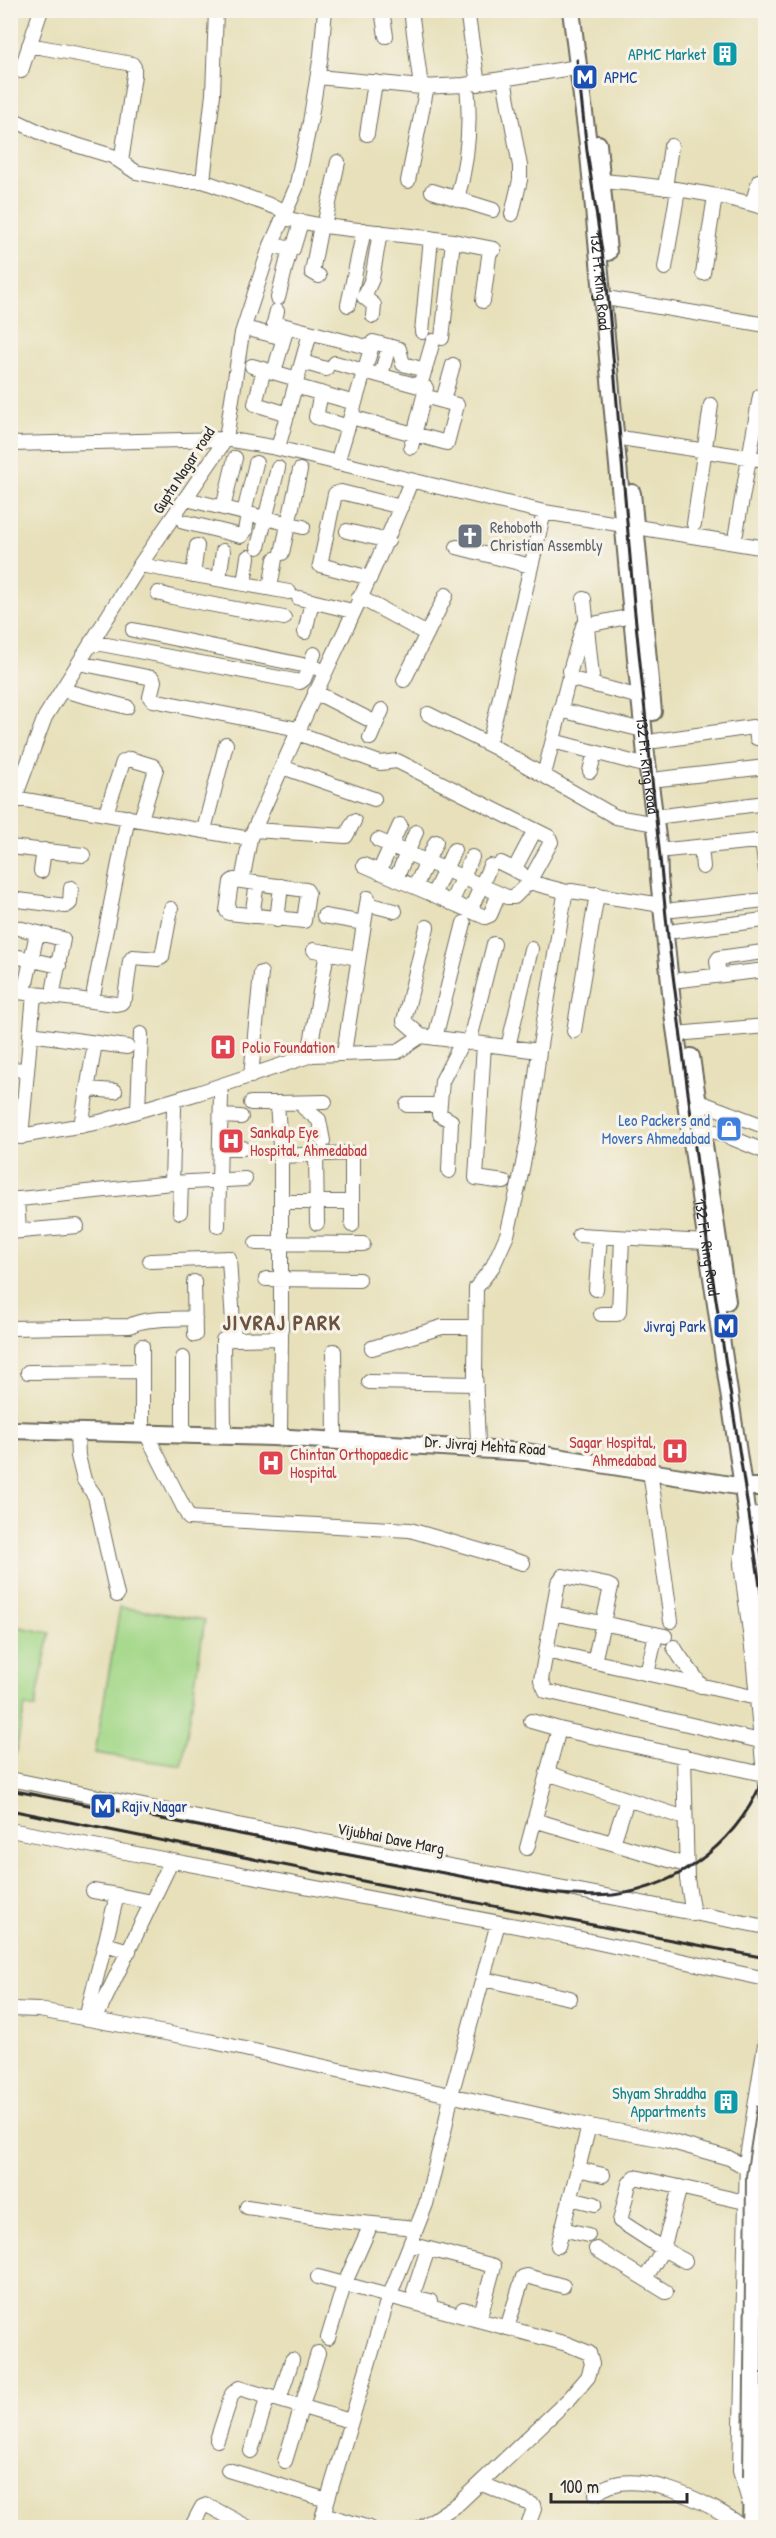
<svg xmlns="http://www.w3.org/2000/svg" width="776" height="2538" font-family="'Patrick Hand',sans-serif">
<rect width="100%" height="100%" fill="#f7f3e8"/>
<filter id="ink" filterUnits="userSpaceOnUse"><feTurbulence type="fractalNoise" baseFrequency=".0167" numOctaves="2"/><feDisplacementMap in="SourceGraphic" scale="12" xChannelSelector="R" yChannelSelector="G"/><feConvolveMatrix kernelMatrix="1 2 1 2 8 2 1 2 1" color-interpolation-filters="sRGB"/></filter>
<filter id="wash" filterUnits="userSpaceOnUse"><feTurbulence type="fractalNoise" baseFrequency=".008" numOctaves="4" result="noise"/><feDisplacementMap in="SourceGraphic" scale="24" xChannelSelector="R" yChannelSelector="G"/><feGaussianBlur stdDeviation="1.35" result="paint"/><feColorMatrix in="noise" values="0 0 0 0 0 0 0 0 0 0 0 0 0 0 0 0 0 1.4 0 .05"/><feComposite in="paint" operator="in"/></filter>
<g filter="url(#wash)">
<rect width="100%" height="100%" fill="#e7e0ba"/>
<path fill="#a2d787" stroke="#668159" stroke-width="1.5" d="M120 1607 205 1620 182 1766 95 1753Z
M10 1625 50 1633 35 1708 25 1706 13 1765 10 1764Z"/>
</g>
<g filter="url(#ink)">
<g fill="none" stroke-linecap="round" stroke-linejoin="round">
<g stroke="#6d6a5d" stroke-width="16">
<path id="minor" d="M216 10 213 94 203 181 286 211
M382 10 386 36
M411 10 421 87
M467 10 478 84
M29 45 132 64 134 67V75L121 162
M21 71 41 10
M318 77 421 87 464 85 578 67
M504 79 520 166V180L512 214
M10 118 50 137 112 156 136 172 181 181H203
M367 134 375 82
M408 181 427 86
M603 181C657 186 713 192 766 208
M665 188 671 146
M432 191 493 210
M457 199C468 161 471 124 467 85
M752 204 759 181H766
M283 218 324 226 453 241 442 338
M324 226 338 162
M453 241 494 249
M271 245 293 249 301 222
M665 268 678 190
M703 273 715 196
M319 276 312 272 321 225
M278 298 290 249
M612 299 766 325
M483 301 490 249
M348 305 364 230
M277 311 274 323 371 348
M373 316 374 305 364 297 372 279 380 232
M252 330 284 338
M422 332 431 238
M302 362 310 333
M335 363 426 388 411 447
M252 366 297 379 278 448
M264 369 255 404 288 414
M274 372 287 327
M381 375 389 346
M297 379 302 362 326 369
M422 379 433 341
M295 386 355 403
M321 393 316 417 348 427
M443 400 453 365
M351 417 447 443 457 405 424 396
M627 439 766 460
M10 444 226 439 272 447 544 512 766 548
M337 463 373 342 399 349 403 364 425 370
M186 499 303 527
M223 508 235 458
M244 513 256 463
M184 522 241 536 245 531 248 514
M694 524 711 405
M347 531 388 541
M736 533 760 396
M258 547 278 468
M457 547 531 566
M282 553 300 470
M140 565 289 592
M193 575 197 546
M370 578 320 565 335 494 341 492 401 507
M219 579 223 551
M244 584 248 557
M270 588 275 559
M158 593 172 597 284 618
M359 597 427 634
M299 598 352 611
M584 599 592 676
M133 630 317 668
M305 632 312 601
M91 642 300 682 304 679 314 654
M79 663 152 678 154 681 150 697 153 700 298 729
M570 671 583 626 632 616
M404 680 446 595
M62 690 127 707
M315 692 376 723
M560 710 643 730
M428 714 494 747 616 817 656 824
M297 733 380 763 397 761 549 837 551 842 529 882
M491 735 544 512
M370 738 382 710
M553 741 647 766
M655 741 753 727 756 729 757 738 766 739
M546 767 568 681 572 679 640 697
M590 771 595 752
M660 779 766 767
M14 798 250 839 242 881
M374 799 282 767C324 671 373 578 411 481
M10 811 45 717 140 565 226 439 242 333 269 250 296 188 310 122 321 55 325 10
M106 813 123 762 130 759 153 766 156 769 141 819
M663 816 766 803
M204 830 226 744
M254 830 346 836 354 821
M251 836 282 767
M378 840 507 897H514L529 882 567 892
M762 841 766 871
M10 847 83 855
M701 847 703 867
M667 850 766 840
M501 863 521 873
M364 865 485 917 490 915 499 894
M514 870 535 830
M41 871 44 850
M379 872 400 825
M396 879 416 832
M234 880 306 890 308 893 304 921 229 913 227 911 231 882Z
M415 887 436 842
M433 895 454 850
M10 899 66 906 70 903 71 888
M451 903 472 857
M367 904 395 911
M673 910 765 900
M470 911 490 866
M252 916 257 883
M324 916 364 923
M277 920 281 886
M10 926 63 939 54 987
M675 931 764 920
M314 950 358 958
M10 955 59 966
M719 975 717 961 719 958 763 952
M680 980 766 970
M26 983 37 933
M10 991 116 1004 121 1003 125 998 130 961 133 957 158 959 162 957 171 909
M94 991 128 817
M574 1031 597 894
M30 1034 127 1047
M676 1034 766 1026
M421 1036 404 1021 427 927
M435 1038 464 923
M469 1043 494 944
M484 1044 476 1178 504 1182
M508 1047 531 949
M344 1053 368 898
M309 1055 327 952
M10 1069 27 1070
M251 1076 261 973
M87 1089 115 1091
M697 1101 766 1127
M251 1103H277
M303 1103 304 1108 319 1120 323 1141
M407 1105H439
M138 1110 141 1034
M221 1116 241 1117
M81 1126 95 1043
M702 1129 720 1133 766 1152
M21 1137 34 995
M10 1138 100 1122 198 1093 312 1055 397 1052 421 1036 539 1051
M221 1148H243
M316 1154 317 1223
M281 1156 350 1153 352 1156V1225
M449 1171 451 1121 439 1114 442 1081 462 1042
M172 1183 245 1179
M17 1199 19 1231
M10 1200 172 1183 174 1108
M281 1202H352
M180 1212 181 1183
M218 1226 221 1094
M10 1232 77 1226
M579 1235 706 1242
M256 1243 363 1244
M150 1261 229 1258 234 1339 281 1338 280 1432
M266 1279 359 1280
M194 1282 195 1335
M596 1289 600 1236
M601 1314H617L619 1312 622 1238
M10 1328 130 1326C142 1317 179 1319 195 1318
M281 1338V1160L277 1103 325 1102
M142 1346V1428
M372 1348 442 1327H475
M334 1351 335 1435
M28 1372 142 1371
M369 1382 476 1384
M183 1429V1358
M224 1430 223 1340 234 1339
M77 1433 78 1456 84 1480 95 1496 117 1595
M147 1435 189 1518 410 1530 523 1563
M478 1443 475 1373 476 1288 493 1266 507 1235 519 1184 529 1134 539 1051 565 895 571 891 662 905
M650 1471 671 1621
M757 1514 766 1537
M745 1529 741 1564 753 1655 766 1796
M553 1613 665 1636
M674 1647C682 1662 693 1672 701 1686
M546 1651 757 1698
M594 1662 611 1587 607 1585 563 1576 558 1583 541 1680 546 1691 760 1741
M647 1674 656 1634
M531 1721 559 1729
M684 1756 687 1879 693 1914
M547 1773 685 1818
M10 1779 217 1821 766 1927
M534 1820 686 1865
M10 1830 563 1935 766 1979
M613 1843 627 1800
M527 1848 559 1729 763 1774
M93 1891 117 1895
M129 1951 105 1944 117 1895 151 1902
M483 1979 570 1998
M10 2009 39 2010 209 2041 579 2124 665 2140 729 2158 747 2168 766 2171
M86 2018 105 1944
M95 2020 171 1862
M578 2169 603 2175
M680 2187 663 2249 620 2221 629 2184 635 2177 745 2202
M570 2198 595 2204
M247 2207 330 2220 416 2228
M562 2229 588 2235
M410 2244 494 2266 482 2310 475 2312 463 2309
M558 2246 589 2126
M428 2249 414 2291 417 2298 430 2301
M596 2249 645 2279 663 2249 685 2261
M318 2277 567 2344 589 2353 592 2364 588 2377 570 2398 459 2503 421 2528
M645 2279 666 2292
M507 2328 523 2277 527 2276 563 2286
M328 2338 344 2285 368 2231
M279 2400 292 2360
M217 2440 232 2394 239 2388 350 2421
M251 2451 268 2396
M285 2461 318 2353
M228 2470 327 2500
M480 2483 533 2505 534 2509 527 2528
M596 2494C631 2462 713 2504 745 2528
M749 2501 740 2471 747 2157 766 2038
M323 2514 369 2528
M191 2528 202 2507 207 2505 249 2528
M319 2528 386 2305 426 2204 445 2127 451 2095 498 1923"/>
</g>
<g stroke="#6d6a5d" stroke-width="20">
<g id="major">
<path id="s1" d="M571 10 588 144 636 658 646 755 658 844 659 878 674 1021 742 1480 766 1661"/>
<path d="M598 144 608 252"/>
<path d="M632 493 653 712"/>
<path d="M691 1057 727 1301"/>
<path d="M10 1430 273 1437 526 1452 743 1487H766"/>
<path d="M751 2528 752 2477"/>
<path d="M764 2528 766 2338"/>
</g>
</g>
<use href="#minor" stroke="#fff" stroke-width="14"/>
<use href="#major" stroke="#fff" stroke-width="16"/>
<path stroke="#2b2b2b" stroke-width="3" d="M577 60 587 151 607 285 634 604 668 936 707 1241 766 1625
M10 1790 543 1892C566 1895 589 1897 613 1895 682 1887 744 1837 766 1770
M10 1810 378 1884 766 1958"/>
<g stroke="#6d6a5d" stroke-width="20" stroke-linecap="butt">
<path id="major-bridge" d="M752 2477 755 2177 766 2107"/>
</g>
<use href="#major-bridge" stroke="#fff" stroke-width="16"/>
</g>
</g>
<defs>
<g id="building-square" transform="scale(1.35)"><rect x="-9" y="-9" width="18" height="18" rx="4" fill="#0f9aa8" stroke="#f7f3e8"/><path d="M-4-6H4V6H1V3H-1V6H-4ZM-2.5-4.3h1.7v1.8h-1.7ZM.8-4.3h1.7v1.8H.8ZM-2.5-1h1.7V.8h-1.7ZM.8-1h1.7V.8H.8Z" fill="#fff"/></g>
<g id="metro-square" transform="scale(1.35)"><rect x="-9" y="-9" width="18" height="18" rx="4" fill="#1a4fb4" stroke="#f7f3e8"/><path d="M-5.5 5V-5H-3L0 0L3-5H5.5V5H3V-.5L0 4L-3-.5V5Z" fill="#fff"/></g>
<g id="church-square" transform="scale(1.35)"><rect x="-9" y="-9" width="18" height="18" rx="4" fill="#6b7280" stroke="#f7f3e8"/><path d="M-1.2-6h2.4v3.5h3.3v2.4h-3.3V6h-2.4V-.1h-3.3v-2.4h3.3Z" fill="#fff"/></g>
<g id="hospital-square" transform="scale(1.35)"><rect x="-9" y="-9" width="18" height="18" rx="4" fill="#e0444e" stroke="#f7f3e8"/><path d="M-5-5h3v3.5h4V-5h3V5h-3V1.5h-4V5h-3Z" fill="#fff"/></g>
<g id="shop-square" transform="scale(1.35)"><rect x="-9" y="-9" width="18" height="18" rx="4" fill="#3f7fe0" stroke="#f7f3e8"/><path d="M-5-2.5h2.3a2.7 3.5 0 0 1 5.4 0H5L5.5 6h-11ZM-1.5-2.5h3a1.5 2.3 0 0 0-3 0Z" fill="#fff"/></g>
</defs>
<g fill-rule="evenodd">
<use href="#building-square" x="725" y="54"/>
<use href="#metro-square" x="585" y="77"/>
<use href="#church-square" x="470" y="536"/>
<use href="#hospital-square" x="223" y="1047"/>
<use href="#shop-square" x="729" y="1129"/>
<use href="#hospital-square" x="231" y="1141"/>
<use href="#metro-square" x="726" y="1326"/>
<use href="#hospital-square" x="675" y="1451"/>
<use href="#hospital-square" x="271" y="1463"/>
<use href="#metro-square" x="103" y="1806"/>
<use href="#building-square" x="726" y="2102"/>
</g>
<g text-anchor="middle" stroke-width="6" stroke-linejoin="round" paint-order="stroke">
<g font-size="16" fill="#0d838f" stroke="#f7f3e8" text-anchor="end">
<text x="706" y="60">APMC Market</text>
<text x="706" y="2099">Shyam Shraddha<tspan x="706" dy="18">Appartments</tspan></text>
</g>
<g font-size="16" fill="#164399" stroke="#f7f3e8" text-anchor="start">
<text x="604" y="83">APMC</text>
<text x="706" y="1332" text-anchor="end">Jivraj Park</text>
<text x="122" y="1812">Rajiv Nagar</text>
</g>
<g font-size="16" fill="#2b2b2b" stroke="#f7f3e8">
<text dy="6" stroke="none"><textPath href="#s1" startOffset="273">132 Ft. Ring Road</textPath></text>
<text transform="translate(183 470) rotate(-57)" y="6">Gupta Nagar road</text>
<text dy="6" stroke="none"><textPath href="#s1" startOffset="759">132 Ft. Ring Road</textPath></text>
<text dy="6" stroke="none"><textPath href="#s1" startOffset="1245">132 Ft. Ring Road</textPath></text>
<text transform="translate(485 1445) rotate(4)" y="6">Dr. Jivraj Mehta Road</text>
<text transform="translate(391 1838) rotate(11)" y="6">Vijubhai Dave Marg</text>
</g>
<g font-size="16" fill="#5b616d" stroke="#f7f3e8" text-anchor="start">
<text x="490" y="533">Rehoboth<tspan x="490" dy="18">Christian Assembly</tspan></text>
</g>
<g font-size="16" fill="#be3a42" stroke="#f7f3e8" text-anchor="start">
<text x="242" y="1053">Polio Foundation</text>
<text x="250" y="1138">Sankalp Eye<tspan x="250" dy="18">Hospital, Ahmedabad</tspan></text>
<text x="656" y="1448" text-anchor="end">Sagar Hospital,<tspan x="656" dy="18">Ahmedabad</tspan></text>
<text x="290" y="1460">Chintan Orthopaedic<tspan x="290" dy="18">Hospital</tspan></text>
</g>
<g font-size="16" fill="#366cbe" stroke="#f7f3e8" text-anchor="end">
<text x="710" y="1126">Leo Packers and<tspan x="710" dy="18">Movers Ahmedabad</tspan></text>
</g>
<g font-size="22" font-weight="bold" letter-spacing="1.5" fill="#6c5340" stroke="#f7f3e8">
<text x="282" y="1330">JIVRAJ PARK</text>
</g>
</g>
<rect width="776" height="2538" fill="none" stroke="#f7f3e8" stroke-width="36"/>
<path d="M551 2493v9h136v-9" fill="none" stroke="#2b2b2b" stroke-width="3"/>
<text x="560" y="2493" font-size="18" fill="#2b2b2b" stroke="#f7f3e8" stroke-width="4.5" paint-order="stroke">100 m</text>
</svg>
